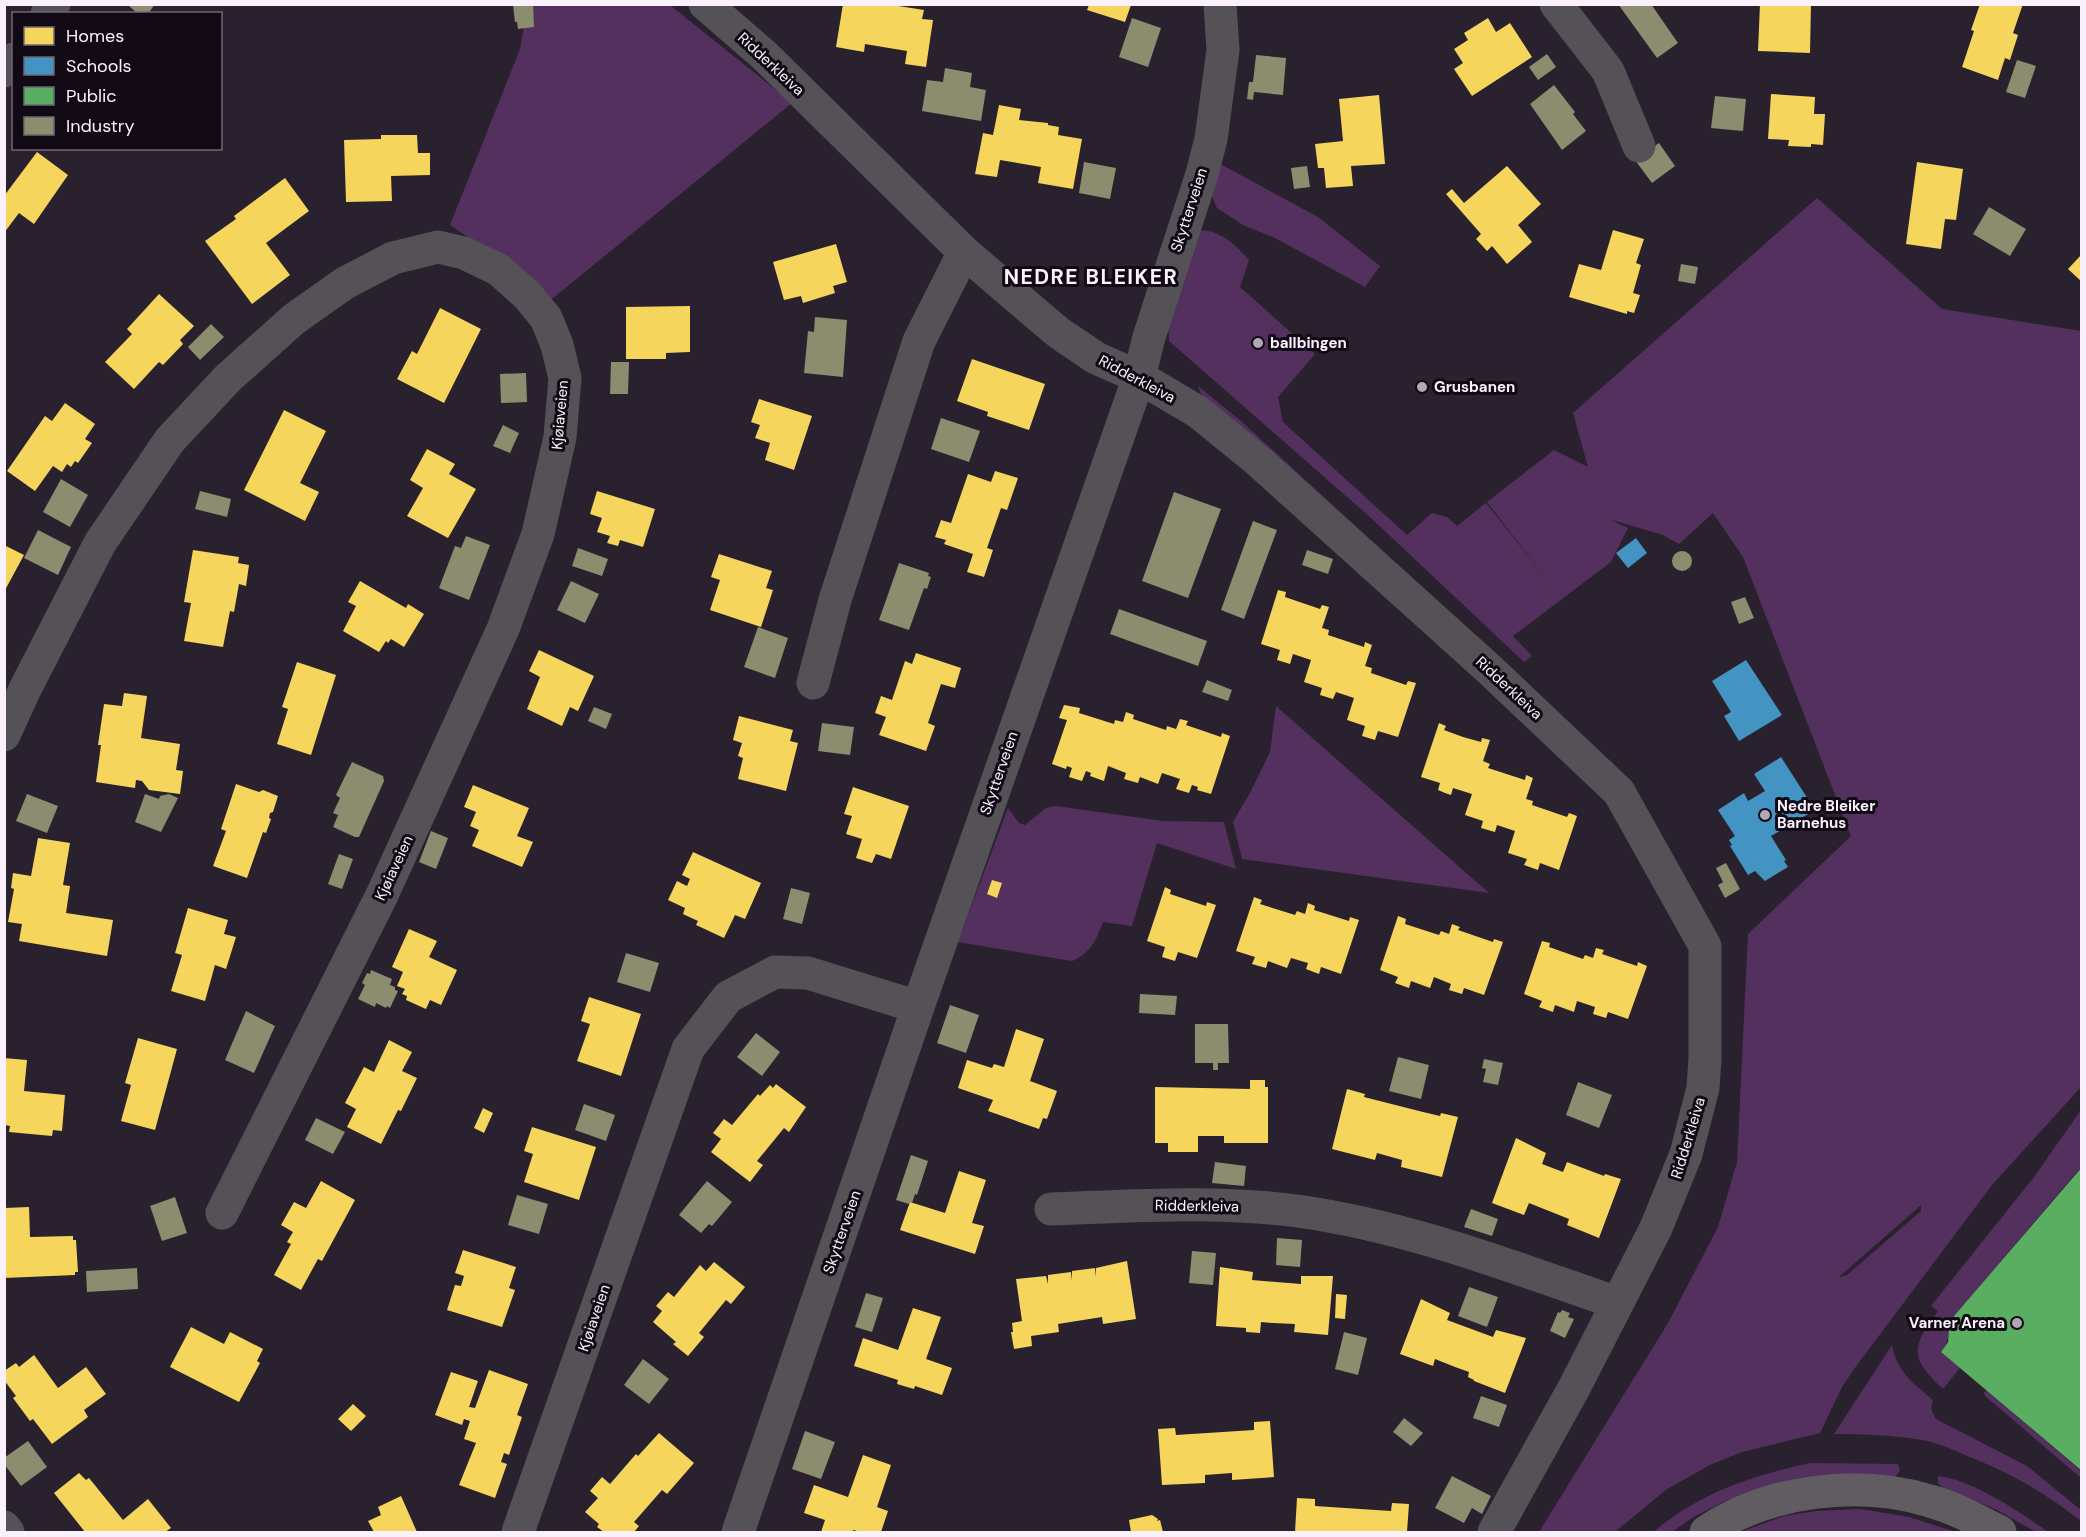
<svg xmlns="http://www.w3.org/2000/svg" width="2086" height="1537" font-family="'DM Sans',sans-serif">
<rect width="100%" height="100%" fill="#2a212e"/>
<path fill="#53305e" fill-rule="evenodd" d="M528 5H670L792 103 547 303 525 276 450 225 520 49Z
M1215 161 1318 217 1380 266 1365 287 1275 238 1243 225 1217 208 1208 187Z
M1817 198 1942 309 2081 331V1087L1992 1185 1854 1369 1842 1387 1820 1433 1742 1452 1710 1465 1667 1489 1615 1532H1539L1668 1323 1718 1227 1737 1162 1748 934 1851 836 1743 557 1713 513 1679 544 1663 535 1609 519 1628 528 1611 562 1513 636 1532 656 1524 662 1371 518 1169 341 1168 316 1200 230C1221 231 1236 245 1249 260L1240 287 1315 354 1278 397 1283 422 1407 535 1432 513 1447 517 1457 526 1486 503 1548 581 1487 502 1554 450 1588 467 1573 413ZM1921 1205V1211L1847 1275 1838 1278Z
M1198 386 1241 421 1513 670 1201 394Z
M1276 706 1489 893 1242 859 1233 822 1251 791 1270 752Z
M1056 806 1163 821 1224 822 1236 869 1157 843 1132 926 1103 922C1096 940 1091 953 1072 961L958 942 1008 808 1019 823 1025 825 1046 808Z
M2081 1110V1167L1954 1316C1949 1330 1950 1340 1941 1352L1960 1368 1943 1389C1908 1356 1912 1347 1938 1311L1931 1306 2034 1177Z
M1892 1345C1896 1371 1914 1384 1933 1400L1931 1409 1936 1419 2027 1466 2081 1510V1521C2044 1492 2014 1475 1970 1457 1954 1450 1938 1443 1922 1440 1893 1435 1864 1434 1834 1434Z
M1986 1390 2081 1471V1478L1985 1396 1984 1393Z
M1811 1463 1898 1464 1900 1470 1896 1476 1887 1478 1829 1475 1794 1479 1725 1501 1692 1518 1672 1532H1653C1702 1492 1749 1476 1811 1463Z
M1938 1476C1973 1480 2020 1512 2048 1532H2036L1995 1509 1943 1488 1938 1483Z
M1861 1509 1909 1517 1956 1532H1740L1784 1516 1816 1511Z"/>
<path fill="#f6d55c" d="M843 4H886L924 10 922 19 933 20 926 67 905 64 907 51 865 44 864 52 836 47Z
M1760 4H1811L1810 53 1758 51Z
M1980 4H2023L2013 33 2018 35 2010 60 2005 58 1998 80 1962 67 1974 31 1971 30Z
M1089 5H1131L1125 22 1087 10Z
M1488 18 1496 32 1510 23 1532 57 1472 96 1454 69 1463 63 1454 49 1468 40 1464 33Z
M1771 94 1815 97 1814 114H1825L1823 145 1811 144V147L1788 146 1789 140 1768 139Z
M1379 95 1385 164 1351 166 1353 186 1326 188 1324 168H1318L1315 144 1343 141 1339 99Z
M999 105 1021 109 1019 120 1048 123V125L1059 127 1058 135 1082 139 1073 189 1038 183 1041 167 1000 160 997 177 975 174 983 133 993 135Z
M381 135H417L418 153H430V175L391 176 392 201 346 202 344 140 381 139Z
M37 152 68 175 34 224 19 213 4 233V196Z
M1917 162 1963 169 1956 220 1945 219 1941 249 1906 244Z
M1507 166 1541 204 1518 225 1532 242 1507 264 1492 246 1487 251 1476 239 1481 234 1446 194 1452 189 1464 203Z
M285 178 309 211 266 243 290 275 252 304 205 241 236 219 234 216Z
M1613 230 1644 239 1636 263 1641 265 1633 293 1640 295 1634 313 1627 311V314L1569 297 1579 264 1601 270Z
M836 244 847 282 833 286 835 293 803 303 801 296 784 300 773 262Z
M2082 254V282L2068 269Z
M159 294 194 326 180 340 183 344 163 365 159 362 134 389 105 362 132 334 127 329Z
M690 306V352L666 353V359H626V307Z
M440 308 481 329 444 403 397 379 412 351 417 354Z
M972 359 1045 384 1029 430 987 416 988 412 957 401Z
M759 399 812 416 794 470 765 460 770 443 755 438 760 425 751 422Z
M65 403 95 424 85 439 92 443 78 463 75 461 71 467 67 464 62 472 53 466 35 491 7 471 45 416 52 421Z
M284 410 326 431 300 483 319 492 305 521 244 490Z
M427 449 455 464 449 474 476 489 448 538 407 516 423 488 410 480Z
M995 471 1018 478 1007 510 1001 508 987 548 993 550 984 577 967 572 973 554 944 544 946 540 935 537 941 520 951 523 968 474 991 482Z
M597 491 655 509 643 547 620 540 618 546 607 543 610 536 597 532 602 518 590 514Z
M4 545 24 555 4 592Z
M193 550 239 557 238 563 249 565 246 586 239 584 234 612 230 611 223 647 184 641 191 603 184 602Z
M719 554 772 571 766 588 773 590 761 627 710 610 720 580 711 577Z
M360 581 406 608 408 604 424 614 404 647 391 639 388 643 386 641 379 652 343 631 356 606 348 602Z
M1278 590 1286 592 1285 597 1320 609 1322 605 1329 607 1322 628 1329 630 1328 635 1364 647 1365 642 1372 645 1365 666 1372 668 1371 673 1406 685 1408 681 1416 683 1398 737 1378 731 1375 740 1362 736 1365 726 1347 720 1354 698 1336 692 1333 699 1320 695 1322 688 1304 682 1311 660 1293 654 1290 664 1277 660 1280 650 1261 644Z
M539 650 594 676 578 711 570 707 562 726 527 709 540 677 529 671Z
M916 653 961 668 955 688 941 684 928 723 935 726 926 751 879 735 886 717 875 713 881 696 892 700 905 661 912 664Z
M297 662 336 675 311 755 277 744 288 709 282 707Z
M124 693 147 696 141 738 180 744 176 770 183 771 180 794 149 790 142 781 136 780 135 788 96 782 101 745H98L104 704 122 706Z
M1064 705 1080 708 1079 713 1114 724 1115 720 1123 722 1126 712 1134 715 1133 719 1166 730 1167 726 1176 729 1180 719 1188 721 1186 725 1221 737 1222 733 1230 736 1211 794 1197 790 1198 787 1192 785 1189 793 1176 789 1180 779 1162 773 1158 784 1140 777 1138 783 1124 779 1126 773 1108 766 1104 781 1090 776 1091 773 1086 771 1082 781 1069 777 1072 768 1067 766 1066 769 1052 764 1067 720 1059 718Z
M739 716 793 730 790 741 798 743 786 791 738 779 743 758 738 756 742 743 733 740Z
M1439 723 1446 726 1444 730 1463 737 1481 742 1482 738 1490 740 1483 761 1490 764 1488 768 1525 780 1526 775 1533 778 1526 799 1533 801 1532 805 1567 817 1569 813 1577 816 1559 870 1540 863 1538 870 1524 865 1527 859 1508 853 1515 831 1497 825 1495 832 1481 828 1483 821 1465 815 1472 794 1453 788 1451 795 1445 793 1438 790 1440 783 1421 777Z
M236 784 259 792 263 790 278 796 273 812 270 813 269 818 271 819 266 833 263 832 247 878 213 866 226 831 221 829Z
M473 785 529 808 517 836 533 842 522 867 472 846 479 830 470 826 476 812 464 807Z
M853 787 909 806 891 859 876 854 872 863 856 858 862 839 846 834 852 816 844 814Z
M38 838 70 843 63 885 70 886 66 913 113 920 107 956 19 941 22 924 8 922 14 889 11 888 13 873 31 876Z
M693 852 761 883 745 919 735 915 724 938 696 925 698 921 683 914 685 908 668 900 677 881 687 886 690 879 682 875Z
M992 880 1002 883 997 898 987 894Z
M1165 887 1171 890 1170 894 1206 906 1207 902 1216 905 1197 958 1178 952 1175 961 1162 957 1165 947 1147 941Z
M1254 897 1262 900 1260 904 1295 915 1297 911 1305 914 1308 903 1315 906 1314 910 1349 921 1350 917 1359 920 1341 974 1321 967 1319 974 1306 969 1308 963 1291 958 1287 968 1268 961 1266 968 1252 964 1255 957 1236 951Z
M188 908 228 920 224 934 236 937 226 969 215 965 205 1001 171 991 182 955 175 953Z
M1398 916 1406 919 1405 924 1439 935 1441 931 1449 934 1452 924 1460 927 1458 930 1493 942 1494 939 1503 942 1484 995 1464 988 1462 994 1449 990 1451 984 1434 977 1430 988 1411 981 1409 988 1395 983 1398 977 1380 970Z
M409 929 437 941 429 957 457 970 441 1005 430 1000 426 1009 406 1000 407 996 402 994 405 989 397 986 403 972 392 967Z
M1542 941 1550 943 1549 947 1583 959 1585 955 1593 958 1596 948 1604 950 1602 954 1637 966 1638 962 1647 966 1628 1019 1608 1012 1606 1018 1593 1014 1595 1007 1577 1001 1574 1012 1555 1005 1553 1012 1539 1007 1542 1001 1524 994Z
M589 997 641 1014 621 1076 577 1061 590 1024 581 1021Z
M1016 1029 1044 1039 1030 1081 1057 1091 1047 1119 1043 1118 1039 1129 988 1111 993 1100 958 1088 967 1060 992 1068 994 1064 1004 1067Z
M138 1038 177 1049 155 1130 121 1121 131 1085 125 1083Z
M389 1040 412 1052 402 1071 417 1078 401 1111 398 1110 381 1144 347 1127 356 1109 345 1103 364 1067 374 1072Z
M4 1058 27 1060 24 1091 65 1095 62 1131 53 1130 52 1136 9 1132 10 1126 4 1125Z
M1250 1080H1265V1087H1268V1143H1224V1136H1198V1152H1168V1143H1155V1087L1250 1089Z
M776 1084 806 1107 789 1132 784 1128 757 1161 763 1165 750 1182 711 1152 721 1139 713 1133 724 1119 732 1125 758 1094 760 1096 770 1085 773 1088Z
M1347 1089 1365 1094 1364 1097 1423 1112 1440 1116 1441 1113 1458 1117 1442 1177 1401 1167 1402 1160 1377 1153 1375 1160 1332 1149Z
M483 1108 493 1113 484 1133 474 1128Z
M532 1127 596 1147 579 1200 524 1182 533 1154 524 1151Z
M1516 1138 1546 1153 1542 1164 1563 1172 1567 1162 1604 1176 1605 1174 1621 1179 1599 1238 1567 1225 1569 1219 1529 1203 1524 1215 1492 1203Z
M959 1171 986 1180 972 1223 984 1226 975 1254 900 1230 910 1202 945 1213Z
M321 1181 355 1200 322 1261 318 1259 301 1290 274 1275 291 1244 287 1242 293 1232 281 1225 294 1202 306 1208Z
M29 1207 30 1237 73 1236V1240H76L78 1272H75V1275L4 1278V1208Z
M463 1250 516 1267 509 1288 515 1290 502 1327 447 1310 455 1285 461 1286 464 1276 455 1273Z
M1127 1261 1136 1319 1103 1324 1102 1317 1058 1324 1059 1332 1031 1336 1032 1346 1014 1349 1011 1332H1013L1012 1323 1022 1321 1016 1279 1046 1276 1048 1284V1275L1071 1272 1072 1281V1271L1095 1268 1096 1277V1268Z
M714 1262 745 1287 731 1304 726 1300 699 1333 704 1337 688 1356 673 1344 676 1342 653 1322 662 1311 656 1306 668 1292 674 1297 700 1265 706 1271Z
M1220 1267 1253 1272 1252 1280 1301 1284V1276H1333L1328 1335 1294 1332 1295 1324 1273 1323 1261 1322 1260 1333 1246 1332V1328L1216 1326Z
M1336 1294 1347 1295 1345 1319 1335 1318Z
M1421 1299 1450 1313 1447 1320 1493 1337 1496 1330 1526 1338 1505 1393 1474 1381V1380L1468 1377 1469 1372 1455 1367 1435 1359 1433 1366 1400 1354Z
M913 1308 941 1317 926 1359 952 1368 942 1395 915 1386 914 1389 897 1384 898 1380 854 1366 863 1338 898 1350Z
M191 1327 224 1344 230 1332 263 1349 257 1361 260 1363 239 1402 170 1367Z
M34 1355 58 1388 86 1367 106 1394 84 1410 88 1417 52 1444 33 1419 30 1421 13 1398 16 1396 4 1380V1371L16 1363 19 1367Z
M489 1370 528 1384 517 1415 522 1417 509 1455 504 1453 501 1462 507 1464 495 1498 459 1485 476 1443 464 1439 470 1421 464 1419 462 1425 435 1415 451 1372 478 1381 469 1407 475 1408Z
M353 1404 366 1416 351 1431 338 1419Z
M1270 1421 1274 1477 1232 1480V1473L1218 1474 1205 1475V1483L1162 1485 1158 1429 1175 1428 1176 1435 1254 1430V1422Z
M659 1433 694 1463 667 1494 662 1490 634 1522 639 1526 634 1532H604L597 1527 599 1524 585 1512 598 1498 590 1491 602 1477 610 1484 636 1454 638 1456Z
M863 1455 891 1465 877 1507 888 1511 881 1532H861L853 1530V1532H821L825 1520 804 1513 814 1485 848 1497Z
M79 1473 86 1480 89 1478 123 1520 148 1499 171 1528 165 1532H85L54 1493Z
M401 1496 417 1532H374L368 1521 381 1515 378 1507Z
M1297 1498 1315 1499V1506L1391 1511 1392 1503 1409 1504 1407 1532H1295Z
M1152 1515 1158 1519 1157 1521 1160 1520 1163 1532H1131L1129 1520Z"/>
<path fill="#4393c3" d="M1636 538 1647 553 1628 568 1616 553Z
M1746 660 1782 715 1739 741 1724 716 1731 712 1712 681Z
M1781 757 1815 810 1771 836 1786 860 1784 861 1788 867 1765 881 1755 871 1748 875 1730 846 1732 845 1729 840 1735 836 1718 810 1744 793 1748 801 1765 791 1754 774Z"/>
<path fill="#5aae61" d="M2082 1167V1471L1941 1352 1948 1342 1949 1330 1954 1316Z"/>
<path fill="#8c8c6e" d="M127 4H155L148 14H138Z
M533 4 534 27 518 29 517 22H515L513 5Z
M1618 4H1651L1678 43 1657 58Z
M1132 18 1161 28 1148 67 1119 57Z
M1547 54 1556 67 1538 80 1529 67Z
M1256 55 1286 58 1283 95 1254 92 1253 100 1247 99 1249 82H1253Z
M2017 60 2036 66 2025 98 2006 92Z
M945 68 972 73 970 87 986 90 981 121 922 111 927 80 943 82Z
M1554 85 1575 112 1573 114 1586 131 1562 150 1530 104Z
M1715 96 1746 99 1743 131 1711 128Z
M1659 143 1675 166 1652 183 1635 160Z
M1084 162 1116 168 1110 199 1079 193Z
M1307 166 1310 187 1294 189 1291 168Z
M1989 207 2026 229 2010 256 1973 234Z
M1681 264 1698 267 1695 284 1678 281Z
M815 317 847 320 843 377 804 373 808 331 814 332Z
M211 324 224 337 200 360 188 347Z
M611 362H629L628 394H610Z
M526 373 527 402 501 403 500 374Z
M941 418 980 431 969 462 931 449Z
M503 425 519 433 510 453 493 446Z
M61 479 88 495 70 527 43 512Z
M200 491 231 499 227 517 195 509Z
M1174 492 1221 509 1188 598 1142 581Z
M1253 521 1277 530 1244 619 1221 610Z
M38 530 71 547 58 575 24 558Z
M466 536 490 545 469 600 439 588 455 546 461 548Z
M578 548 608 559 602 576 572 566Z
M1307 550 1333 559 1328 574 1302 565Z
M1672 561a10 10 0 1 1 20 0a10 10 0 1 1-20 0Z
M899 563 929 573 928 576 931 577 927 589 924 588 909 630 879 620Z
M571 581 599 594 585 623 557 610Z
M1745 597 1754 618 1739 624 1731 602Z
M1119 609 1207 641 1198 666 1110 634Z
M758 627 788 638 775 678 744 667Z
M1207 680 1232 690 1228 701 1202 692Z
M594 707 612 714 606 729 588 721Z
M822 723 854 727 850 755 818 751Z
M352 762 383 776 384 781 359 837H355L333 827 338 815 333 813 340 798 336 795Z
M27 794 58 806 47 833 16 821Z
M145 794 159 799 160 796 169 794 178 798 161 832 135 822Z
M431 831 448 838 436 869 419 862Z
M339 854 353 859 342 889 328 884Z
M1726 863 1740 889 1725 898 1718 885 1723 882 1716 868Z
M791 888 810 893 802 924 783 919Z
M626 953 659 963 650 992 617 982Z
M371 970 392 979 390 985 395 987V990L398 991 390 1008 387 1006 386 1008 376 1003 375 1007 358 999 365 985 362 983 367 973 370 974Z
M1140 994 1177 996 1175 1015 1139 1013Z
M950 1005 979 1015 966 1053 937 1043Z
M246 1011 275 1026 254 1073 225 1060Z
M1195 1024H1228L1229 1063H1218V1070H1213V1063H1195Z
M756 1033 780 1052 762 1076 737 1057Z
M1398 1057 1429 1065 1421 1099 1389 1091Z
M1484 1059 1503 1063 1498 1085 1483 1082 1486 1069 1482 1068Z
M1578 1082 1612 1095 1599 1128 1566 1115Z
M584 1104 615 1115 606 1141 575 1130Z
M316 1118 345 1132 333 1154 305 1140Z
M911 1155 928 1161 917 1195 915 1194 912 1203 910 1202 909 1204 896 1200Z
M1215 1162 1246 1166 1244 1186 1212 1183Z
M707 1181 732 1202 712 1226 709 1224 701 1233 679 1215Z
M517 1195 548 1204 539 1234 508 1225Z
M175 1197 187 1233 162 1241 150 1206Z
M1471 1209 1498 1219 1492 1236 1464 1227Z
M1277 1238 1302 1240 1300 1267 1276 1265Z
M1192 1251 1216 1253 1213 1285 1189 1283Z
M137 1268 138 1289 87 1292 86 1271Z
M1469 1287 1498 1297 1487 1327 1458 1316Z
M866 1293 883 1298 872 1332 855 1327Z
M1562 1310 1570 1313 1568 1317 1574 1319 1565 1338 1550 1331 1558 1312 1560 1313Z
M1344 1332 1367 1338 1358 1375 1335 1369Z
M643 1359 669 1379 649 1404 624 1385Z
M1481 1396 1507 1405 1499 1427 1473 1418Z
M1404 1418 1423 1433 1411 1446 1393 1432Z
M805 1431 835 1442 821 1479 792 1469Z
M28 1441 47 1467 21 1486 4 1464V1458Z
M1452 1476 1491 1496 1482 1514 1472 1508 1464 1523 1435 1508Z"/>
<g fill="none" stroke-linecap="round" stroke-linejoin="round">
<path stroke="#555257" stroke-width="33" d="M705 4 764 55 964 252 1040 317 1059 333 1096 358 1139 377 1198 412 1257 460 1489 669 1619 792 1705 946V1059L1703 1088 1686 1154 1656 1228 1574 1388 1494 1532
M1556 4 1608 71 1639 146
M47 14 54 4
M4 71 14 59
M813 683 835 600 919 341 964 252
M4 735 25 689 100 543 170 440 228 378 294 319 345 283 393 258 438 247 464 253 499 270 527 295 546 318 557 345 565 378 560 437 538 534 503 629 382 895 222 1213
M1051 1209C1133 1206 1215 1200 1297 1211 1407 1226 1513 1267 1617 1303
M4 1527 8 1532
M518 1532 688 1049 728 997 775 972 808 973 918 1007
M738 1532 918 1007 1139 377 1149 337 1202 174 1211 139 1223 50 1220 4"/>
<path stroke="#605c62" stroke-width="33" d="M1706 1532C1768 1490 1858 1479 1930 1501 1955 1508 1977 1520 2000 1532"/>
</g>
<g fill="#b1a8b5" stroke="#110a14" stroke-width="2">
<circle cx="1258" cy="343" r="6"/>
<circle cx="1422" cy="387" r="6"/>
<circle cx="1765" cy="815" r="6"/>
<circle cx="2017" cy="1323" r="6"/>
</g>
<g text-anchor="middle" stroke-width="6" stroke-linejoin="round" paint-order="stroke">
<g font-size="15" fill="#faf1fd" stroke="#110a14">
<text transform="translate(771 64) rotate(43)" y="5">Ridderkleiva</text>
<text transform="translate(1189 210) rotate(-72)" y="5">Skytterveien</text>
<text transform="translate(1137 379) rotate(28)" y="5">Ridderkleiva</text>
<text transform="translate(560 415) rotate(-85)" y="5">Kjøiaveien</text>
<text transform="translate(1509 688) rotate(43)" y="5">Ridderkleiva</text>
<text transform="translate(999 773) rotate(-71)" y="5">Skytterveien</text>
<text transform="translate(394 868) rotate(-65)" y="5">Kjøiaveien</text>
<text transform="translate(1688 1138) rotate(-73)" y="5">Ridderkleiva</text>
<text transform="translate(1197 1206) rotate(1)" y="5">Ridderkleiva</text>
<text transform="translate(842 1232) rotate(-71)" y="5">Skytterveien</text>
<text transform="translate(594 1318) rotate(-71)" y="5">Kjøiaveien</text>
</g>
<g font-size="15" font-weight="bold" fill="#faf1fd" stroke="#110a14" text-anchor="start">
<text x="1270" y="348">ballbingen</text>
<text x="1434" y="392">Grusbanen</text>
<text x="1777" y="811">Nedre Bleiker<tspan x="1777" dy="17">Barnehus</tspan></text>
<text x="2005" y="1328" text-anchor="end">Varner Arena</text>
</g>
<g font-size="21" font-weight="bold" letter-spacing="1.5" fill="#faf1fd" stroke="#110a14">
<text x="1091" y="284">NEDRE BLEIKER</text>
</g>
</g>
<rect width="2086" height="1537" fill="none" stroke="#faf1fd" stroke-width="12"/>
<rect x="12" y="12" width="210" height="138" fill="#110a14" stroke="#6e6671" stroke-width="1.5"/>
<rect x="24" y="27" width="30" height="18" fill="#f6d55c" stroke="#6e6671" stroke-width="1.5"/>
<text x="66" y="42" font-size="18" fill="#faf1fd">Homes</text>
<rect x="24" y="57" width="30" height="18" fill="#4393c3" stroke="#6e6671" stroke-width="1.5"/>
<text x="66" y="72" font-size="18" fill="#faf1fd">Schools</text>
<rect x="24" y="87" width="30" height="18" fill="#5aae61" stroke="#6e6671" stroke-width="1.5"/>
<text x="66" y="102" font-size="18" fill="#faf1fd">Public</text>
<rect x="24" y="117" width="30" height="18" fill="#8c8c6e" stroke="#6e6671" stroke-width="1.5"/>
<text x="66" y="132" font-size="18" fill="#faf1fd">Industry</text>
</svg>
